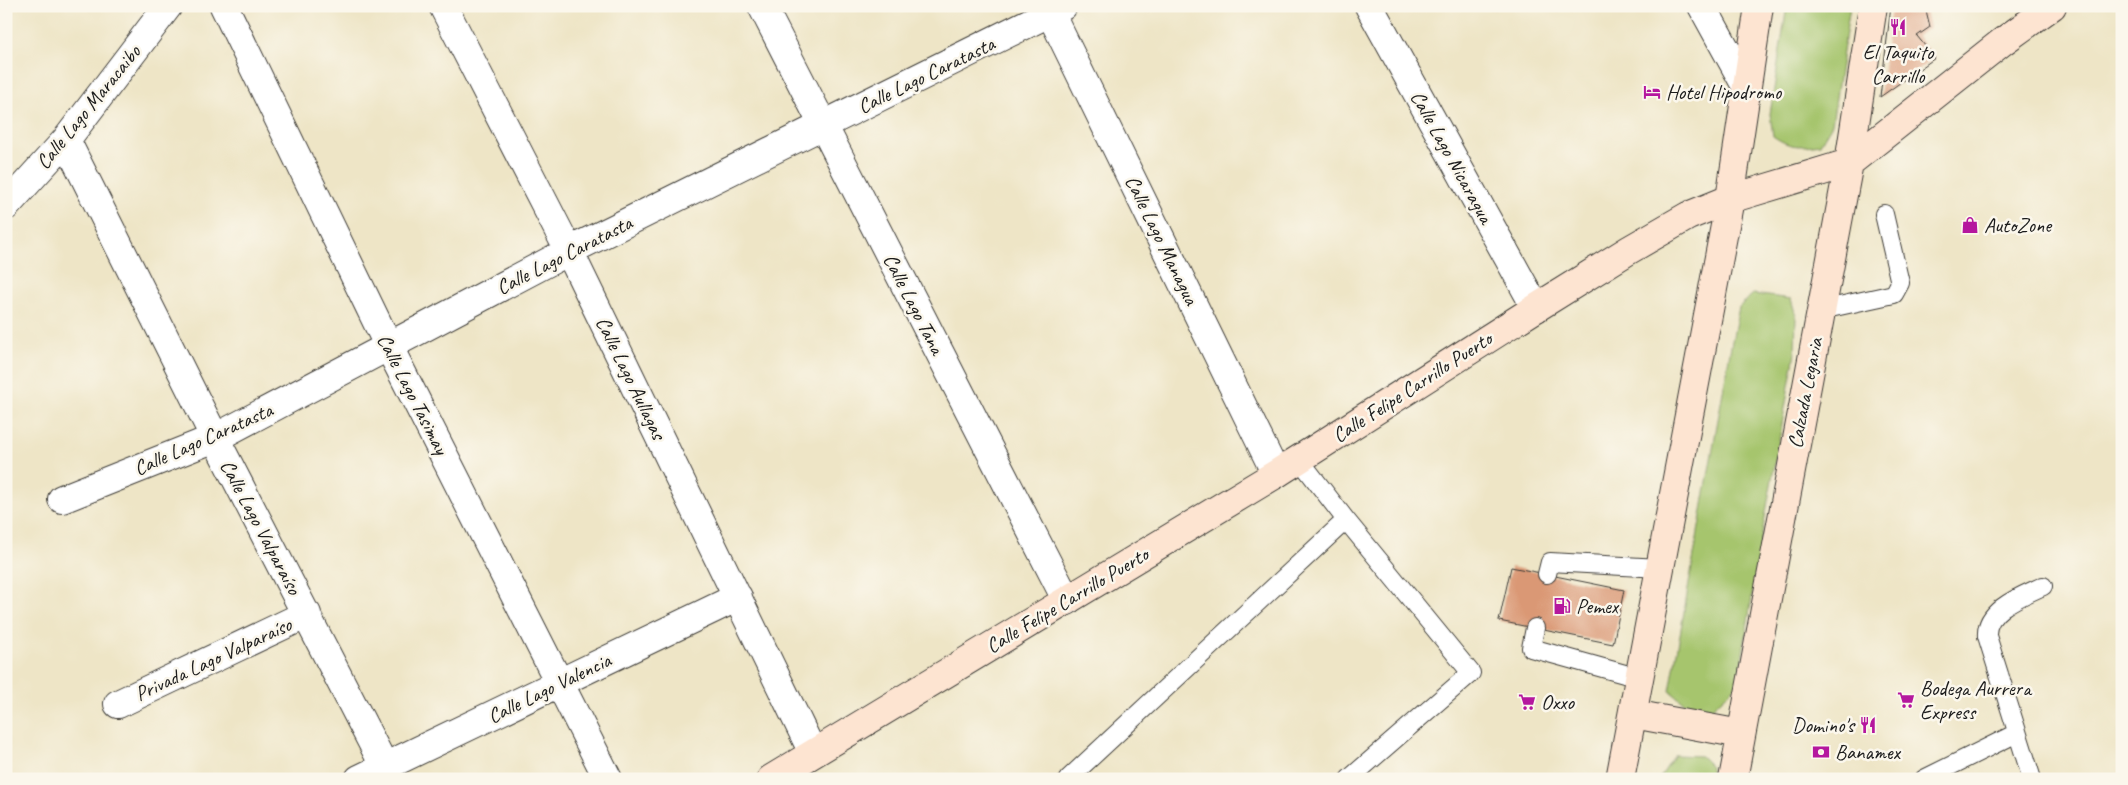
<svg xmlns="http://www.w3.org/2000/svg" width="2128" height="785" font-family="Caveat,sans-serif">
<rect width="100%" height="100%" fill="#fbf7ec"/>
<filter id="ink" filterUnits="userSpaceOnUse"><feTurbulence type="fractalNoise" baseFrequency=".02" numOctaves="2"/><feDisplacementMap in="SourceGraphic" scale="10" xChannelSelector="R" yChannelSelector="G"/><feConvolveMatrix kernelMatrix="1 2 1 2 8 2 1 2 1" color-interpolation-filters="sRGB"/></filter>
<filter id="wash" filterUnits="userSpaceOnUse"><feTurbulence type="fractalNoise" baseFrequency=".0096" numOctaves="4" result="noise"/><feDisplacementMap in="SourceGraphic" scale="20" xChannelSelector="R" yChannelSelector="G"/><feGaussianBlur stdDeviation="1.12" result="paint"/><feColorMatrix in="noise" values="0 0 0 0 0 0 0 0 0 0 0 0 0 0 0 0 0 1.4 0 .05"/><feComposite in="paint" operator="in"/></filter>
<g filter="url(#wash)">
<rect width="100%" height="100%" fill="#eee5c6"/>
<path fill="#a6c56d" stroke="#617044" d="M1787 6H1850L1832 124 1820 144C1800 147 1790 148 1773 136L1770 114Z
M1753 294 1791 299 1796 316 1795 353 1762 534 1738 684 1708 712 1688 706 1670 691 1731 346 1739 307Z
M1675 755 1701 756 1711 766V779H1659Z"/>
<g id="blocks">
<path fill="#da9875" d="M1891 6H1925L1930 27 1917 36 1935 58 1880 97Z
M1511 567 1624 590 1613 644 1499 621Z"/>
</g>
</g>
<g filter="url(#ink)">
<use href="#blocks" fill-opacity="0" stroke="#3c3a36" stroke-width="1"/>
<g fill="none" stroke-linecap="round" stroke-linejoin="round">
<g stroke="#3c3a36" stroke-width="20">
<path id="lane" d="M1821 310 1894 294 1900 283 1884 214
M1299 459 1346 520 1471 673 1349 779
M1547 574 1550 562 1660 568
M1535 628 1531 648 1639 678
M1068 779 1346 520
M1924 779 2017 733
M2032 779 1987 636C1985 609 2022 596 2043 586"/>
</g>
<g stroke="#3c3a36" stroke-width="30">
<path id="street" d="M224 6 389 347 608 779
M443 6 569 251 813 753
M762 6 1067 601
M1047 6 1276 474
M1369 6 1536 308
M1702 6 1746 86
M66 140 215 438 391 779
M6 206 66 140 168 6
M62 499 215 438 569 251 1063 6
M118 704 307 614
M359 779 738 597"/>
</g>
<g stroke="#3c3a36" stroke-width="30">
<path id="secondary" d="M1633 714 1741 734
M771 779 1276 474 1536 308 1629 250 1688 216 1730 199 1849 163 2002 42 2052 6
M1620 779 1730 199 1759 6
M1733 779 1849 163 1873 6"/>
</g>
<use href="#lane" stroke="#fff" stroke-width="18"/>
<use href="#street" stroke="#fff" stroke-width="28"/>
<use href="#secondary" stroke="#fde4d1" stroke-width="28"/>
</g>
</g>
<defs>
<g id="restaurant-bare" transform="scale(1.35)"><path d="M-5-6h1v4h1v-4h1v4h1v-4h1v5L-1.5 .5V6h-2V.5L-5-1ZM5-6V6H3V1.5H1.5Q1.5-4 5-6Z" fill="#b5179e" stroke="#fbf7ec" stroke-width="2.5" paint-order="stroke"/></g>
<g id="hotel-bare" transform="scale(1.35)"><path d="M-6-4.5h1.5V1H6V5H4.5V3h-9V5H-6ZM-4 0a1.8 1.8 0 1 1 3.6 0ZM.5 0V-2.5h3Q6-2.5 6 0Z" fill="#b5179e" stroke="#fbf7ec" stroke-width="2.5" paint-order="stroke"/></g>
<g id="shop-bare" transform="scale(1.35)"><path d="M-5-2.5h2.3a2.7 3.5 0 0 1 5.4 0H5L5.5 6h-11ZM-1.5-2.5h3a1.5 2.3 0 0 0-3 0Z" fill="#b5179e" stroke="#fbf7ec" stroke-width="2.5" paint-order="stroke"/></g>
<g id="fuel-bare" transform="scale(1.35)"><path d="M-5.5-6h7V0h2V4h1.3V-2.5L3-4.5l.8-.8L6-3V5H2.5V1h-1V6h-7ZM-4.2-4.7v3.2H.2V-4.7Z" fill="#b5179e" stroke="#fbf7ec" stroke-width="2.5" paint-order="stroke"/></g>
<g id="supermarket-bare" transform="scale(1.35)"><path d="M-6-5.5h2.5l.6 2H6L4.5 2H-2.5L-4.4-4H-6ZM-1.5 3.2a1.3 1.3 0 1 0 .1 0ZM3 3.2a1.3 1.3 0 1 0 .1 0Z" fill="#b5179e" stroke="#fbf7ec" stroke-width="2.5" paint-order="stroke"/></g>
<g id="bank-bare" transform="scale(1.35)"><path d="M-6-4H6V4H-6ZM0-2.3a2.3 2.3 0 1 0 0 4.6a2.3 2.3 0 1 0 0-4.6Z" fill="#b5179e" stroke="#fbf7ec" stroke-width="2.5" paint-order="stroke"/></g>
</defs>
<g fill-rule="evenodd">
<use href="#restaurant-bare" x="1898" y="27"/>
<use href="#hotel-bare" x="1652" y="92"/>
<use href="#shop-bare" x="1970" y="225"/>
<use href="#fuel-bare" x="1562" y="606"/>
<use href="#supermarket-bare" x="1906" y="700"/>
<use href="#supermarket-bare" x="1527" y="702"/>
<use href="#restaurant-bare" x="1868" y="725"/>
<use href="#bank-bare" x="1821" y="752"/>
</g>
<g text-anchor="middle" stroke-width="5" stroke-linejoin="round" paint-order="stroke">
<g font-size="21" fill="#1c1c1c" stroke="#fbf7ec" text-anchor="start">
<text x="1898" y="59" text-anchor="middle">El Taquito<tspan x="1898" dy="24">Carrillo</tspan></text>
<text x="1666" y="99">Hotel Hipodromo</text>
<text x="1984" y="232">AutoZone</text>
<text x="1576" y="613">Pemex</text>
<text x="1920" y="695">Bodega Aurrera<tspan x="1920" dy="24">Express</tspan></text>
<text x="1541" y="709">Oxxo</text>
<text x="1854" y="732" text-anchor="end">Domino's</text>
<text x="1835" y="759">Banamex</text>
</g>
<g font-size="21" fill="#1c1c1c" stroke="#fbf7ec">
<text transform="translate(926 75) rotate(-26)" y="7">Calle Lago Caratasta</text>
<text transform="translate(88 107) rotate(-51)" y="7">Calle Lago Maracaibo</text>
<text transform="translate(1452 157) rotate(61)" y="7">Calle Lago Nicaragua</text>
<text transform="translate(1162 240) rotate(64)" y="7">Calle Lago Managua</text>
<text transform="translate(564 255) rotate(-27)" y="7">Calle Lago Caratasta</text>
<text transform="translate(914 304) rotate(63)" y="7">Calle Lago Tana</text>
<text transform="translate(631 378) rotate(64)" y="7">Calle Lago Aullagas</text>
<text transform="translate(1412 387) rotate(-33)" y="7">Calle Felipe Carrillo Puerto</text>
<text transform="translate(1805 393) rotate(-79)" y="7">Calzada Legaria</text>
<text transform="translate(413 394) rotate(63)" y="7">Calle Lago Tasimay</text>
<text transform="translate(203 439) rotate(-24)" y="7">Calle Lago Caratasta</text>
<text transform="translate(261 527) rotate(62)" y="7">Calle Lago Valparaíso</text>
<text transform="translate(1067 600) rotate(-31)" y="7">Calle Felipe Carrillo Puerto</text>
<text transform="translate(213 659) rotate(-25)" y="7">Privada Lago Valparaíso</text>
<text transform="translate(549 688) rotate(-26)" y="7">Calle Lago Valencia</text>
</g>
</g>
<rect width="2128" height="785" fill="none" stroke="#fbf7ec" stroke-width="25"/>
</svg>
